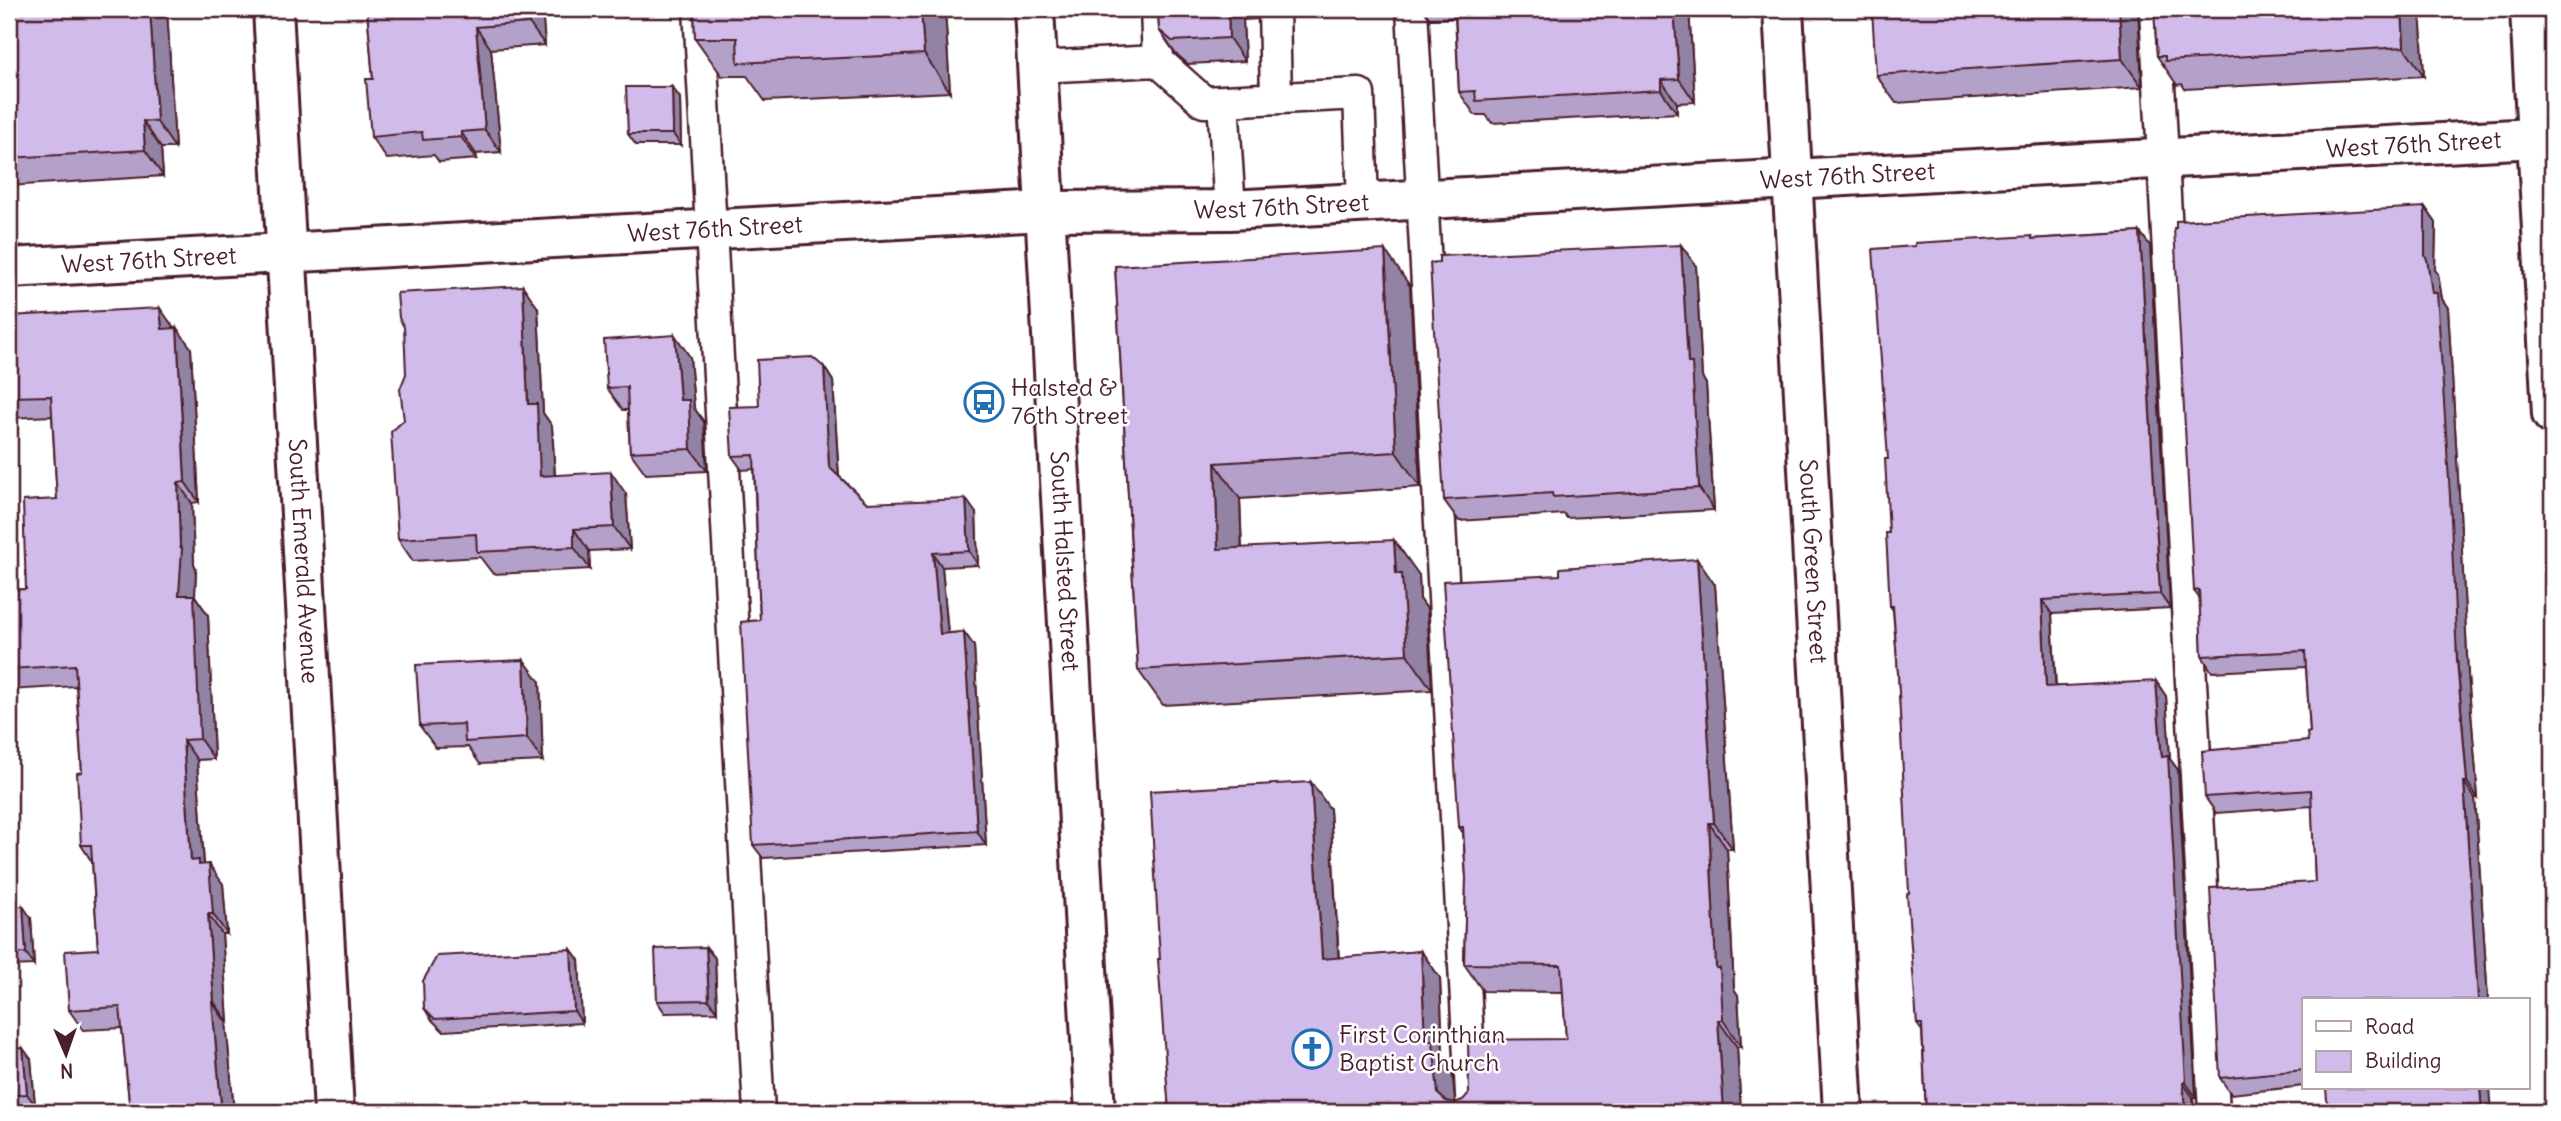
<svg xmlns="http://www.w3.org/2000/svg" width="2561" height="1121" font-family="Delius,sans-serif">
<rect width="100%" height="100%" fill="#fff"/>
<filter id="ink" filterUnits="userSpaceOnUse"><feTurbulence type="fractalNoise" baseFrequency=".0143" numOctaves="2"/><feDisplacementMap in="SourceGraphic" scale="14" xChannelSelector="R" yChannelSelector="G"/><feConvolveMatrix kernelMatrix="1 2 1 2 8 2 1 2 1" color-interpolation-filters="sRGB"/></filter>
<g filter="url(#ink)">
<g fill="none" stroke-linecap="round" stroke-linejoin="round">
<g stroke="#4a1f2b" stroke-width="35">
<path id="service" d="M699 9 759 1112
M1156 9 1158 61
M1274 9 1276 98
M1412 9 1472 1112
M2155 9 2214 1112
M1037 67 1158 61 1204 102 1359 94 1363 203
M1223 101 1230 210"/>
</g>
<g stroke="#4a1f2b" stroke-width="44">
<g id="minor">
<path id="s1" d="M273 9 334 1112"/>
<path id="s2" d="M1783 9 1843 1112"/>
<path d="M2530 9 2552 414"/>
</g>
</g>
<g stroke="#4a1f2b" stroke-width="44">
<g id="tertiary">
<path id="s3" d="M9 268 1044 211 1230 210 2552 137"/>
</g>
</g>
<g stroke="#4a1f2b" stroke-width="44">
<g id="secondary">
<path id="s4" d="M1034 9 1095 1112"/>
</g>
</g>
<use href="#service" stroke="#fff" stroke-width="30"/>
<use href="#minor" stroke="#fff" stroke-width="38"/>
<use href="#tertiary" stroke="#fff" stroke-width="38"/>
<use href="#secondary" stroke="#fff" stroke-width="38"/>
</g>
<path fill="#b4a1ca" stroke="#4a1f2b" stroke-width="2" d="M9 9H167L175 148H161L163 176 9 186Z
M367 9H542L545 45 491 49 501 152 476 154 477 159 439 162 434 155 387 159 371 137 373 79Z
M694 9H945L950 92 765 101 747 76H722L695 38Z
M1158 9H1258L1257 19 1243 20 1245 61 1188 64 1175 53 1159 30Z
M1286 9H1395V12L1292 17Z
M1423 9H1689L1695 102 1677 103V113L1492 123 1486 115H1475L1459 92 1455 18 1430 19Z
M2138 9 2142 87 1896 103 1876 75Z
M2154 9H2420L2424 76 2185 89 2182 84 2177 85 2157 56Z
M672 87 680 98 681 145H636L628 134Z
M2425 207 2436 223 2435 270 2438 274 2442 299 2448 308 2460 511 2468 675 2478 798H2475L2488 1000H2304V1086L2231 1094 2220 1078 2315 882 2312 806 2216 813 2205 797 2308 741 2310 732 2306 667 2212 672 2202 656 2200 599 2194 591Z
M2140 232 2150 246 2170 608 2052 614 2056 686 2166 696 2170 759 2178 770 2196 1097H2193L2194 1112H1926L1922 1031 1917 1024 1898 673 1893 610 1890 606 1889 533 1888 459 1915 246Z
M1681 245 1696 266 1702 377 1706 384 1714 510 1567 518 1564 514 1459 521 1444 500Z
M1115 266 1410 286 1420 487 1240 499 1242 548 1419 575 1420 599 1427 609 1432 690 1163 705 1138 670Z
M538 308 543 413 552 426 555 475 626 494 630 549 589 551 590 569 493 574 480 557 413 561 398 539 404 420Z
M9 316 174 328 191 348 199 502 192 503 194 565 196 568 195 596 208 615 214 759 197 760 204 864 223 884 227 934H222L228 1022H226L234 1112H130L122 1028 83 1030 69 1010 98 949 92 862 81 845 82 772 76 686 9 690V590L26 589 57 499 52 416 9 418Z
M690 357 694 408 704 422 707 471 646 474 630 452 628 410H623L607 388Z
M824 367 833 381 839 476 867 503 976 513 978 565 942 567 948 633 964 632 974 646 986 845 763 858 753 845 760 620 754 469 742 470 732 456Z
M1715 585 1733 849H1727L1734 989 1738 995 1741 1047H1737L1741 1112H1169L1160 959 1330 809 1339 958 1421 951 1440 978 1443 1055 1452 1068 1455 1103 1463 1100 1566 1039 1563 992 1483 991 1464 964 1466 878 1463 833 1459 827Z
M540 682 543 761 480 764 468 747 436 748 420 726Z
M9 907 31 918 34 965 9 966Z
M706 947 715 958 717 1012 665 1013 657 1001Z
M571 949 579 960 582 1023 443 1031 432 1020 424 1008Z
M9 1049 31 1059 35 1105 9 1107Z"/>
<path fill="#9283a4" stroke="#4a1f2b" stroke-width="2" d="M150 9H167L175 148 157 122Z
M528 9H542L545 45 529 23Z
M921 9H945L950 92 924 54Z
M1228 9H1236L1243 20 1245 61 1229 38Z
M1249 9H1258L1257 19Z
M1674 9H1689L1695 102 1679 79Z
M2119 9H2138L2142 87 2122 59Z
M2402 9H2420L2424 76 2404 47Z
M476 27 491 49 501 152 485 130Z
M1661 80 1677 103V113L1661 90Z
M672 87 680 98 681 145 673 134Z
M143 121 161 148 163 176 145 150Z
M461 132 476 154 477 159 461 137Z
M2425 207 2436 223 2435 270 2438 274 2442 299 2448 308 2460 511 2468 675 2478 798 2467 782 2425 256Z
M2140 232 2150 246 2170 608 2160 594Z
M1681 245 1696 266 1702 377 1706 384 1714 510 1699 488 1688 363Z
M1385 250 1410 286 1420 487 1396 452Z
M523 286 538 308 543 413 552 426 556 498 540 476 528 404Z
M160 308 174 328 176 349 162 329Z
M177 328 191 348 199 502 185 482Z
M675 335 690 357 694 408 704 422 707 471 691 449 680 400Z
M824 367 833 381 839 480 829 467Z
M1215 463 1240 499 1243 584 1218 549Z
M611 472 626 494 630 549 614 527Z
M178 483 192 503 194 565 196 568 195 596 208 615 214 759 200 739 179 595 180 547Z
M966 499 976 513 978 565 969 551Z
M574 529 589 551 590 569 574 547Z
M1394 540 1419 575 1420 599 1427 609 1432 690 1407 654 1396 574Z
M933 553 942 567 949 647 940 634Z
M1697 559 1715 585 1733 849 1714 823Z
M2042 600 2052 614 2056 701 2046 687Z
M964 632 974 646 986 845 977 831Z
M524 660 540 682 543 761 527 738Z
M2156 681 2166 696 2170 759 2178 770 2196 1097 2186 1083Z
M183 740 197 760 204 867 209 864 223 884 227 934 213 914 191 861Z
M1311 782 1330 809 1340 985 1322 959Z
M2464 782 2475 798 2488 1000H2478Z
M1709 823 1727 849 1734 989 1738 995 1741 1047 1723 1020 1716 968Z
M23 906 31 918 34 965 26 953Z
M208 914 222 934 228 1022 214 1002Z
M706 947 715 958 717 1012 709 1000Z
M571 949 579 960 582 1023 574 1011Z
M1421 951 1440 978 1443 1055 1452 1068 1456 1112 1438 1094 1425 1041Z
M212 1002 226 1022 234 1112H227L221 1105Z
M1718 1020 1737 1047 1741 1112H1724Z
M23 1048 31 1059 35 1105 27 1094Z
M2183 1083 2193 1097 2194 1112H2185Z
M2480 1088H2490L2492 1112H2482Z"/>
<path fill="#d1bbeb" stroke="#4a1f2b" stroke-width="2" d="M9 9H150L157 122 143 121 145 150 9 158Z
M367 9H528L529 23 476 27 485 130 461 132V137L423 140 422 132 371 137 366 79H373Z
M694 9H921L924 54 738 63 737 38H695Z
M1158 9H1228L1229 38 1172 41 1159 30Z
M1455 9H1674L1679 79 1661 80V90L1476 101 1475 91 1459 92Z
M1872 9H2119L2122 59 1876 75Z
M2154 9H2402L2404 47 2165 61V56H2157Z
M626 87H672L673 134H628Z
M2425 207V256L2427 259 2432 293H2437L2450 496 2457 660 2467 782H2464L2478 1000H2304V1070L2220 1078 2210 888 2315 882 2311 790 2205 797 2202 751 2308 741 2307 733 2310 732 2305 651 2202 656 2199 590 2194 591 2174 228H2176V221Z
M2140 232 2160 594 2042 600 2046 687 2156 681 2161 750 2162 757 2168 756 2186 1083H2183L2185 1112H1926L1922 1024H1917L1907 894 1909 893 1898 673 1893 606H1890L1886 533H1889L1885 459H1888L1873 249 1915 246V243L2032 236V239Z
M1681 245 1688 363H1692L1699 488 1553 497 1552 493 1444 500 1430 263 1439 262V256Z
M1385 250 1396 452 1215 463 1218 549 1394 540 1396 574H1402L1407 654 1138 670 1115 266Z
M523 286 528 404H537L540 476 611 472 614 527 574 529V547L477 552 476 534 398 539 391 432 404 420 400 389 406 374 404 327 399 318 397 293Z
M160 308 162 329 177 328 185 482 178 483 180 547 182 548 179 595H194L200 739 183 740 191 861 199 860V865L209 864 213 914H208L214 1002H212L221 1105 157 1111 159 1112H130L120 1007 69 1010 65 951 98 949 91 845H81L77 773 82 772 75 665 9 669V590L26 589 23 501 57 499 51 396 9 397V316Z
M675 335 680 400H689L691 449 630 452 627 387 607 388 604 340Z
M812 357 824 367 829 467 867 503 966 499 969 551 933 553 940 634 964 632 977 831 753 845 741 622 760 620 754 455 732 456 729 407 759 406 757 360Z
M1697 559 1714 823H1709L1716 968H1720L1723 1020H1718L1724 1112H1169L1158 959H1160L1150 791 1311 782 1322 959 1421 951 1425 1041H1433L1438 1094 1446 1101 1455 1103 1463 1100 1469 1093 1468 1040 1566 1039 1561 965 1464 964 1466 878 1463 827H1459L1443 581 1560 575V568Z
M524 660 527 738 465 742 464 724 420 726 416 665Z
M23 906 26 953 9 954V907Z
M706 947 709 1000 657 1001 655 949Z
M571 949 574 1011 435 1019 424 1008 423 981 437 956Z
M23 1048 27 1094 9 1095V1049Z
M2326 1088H2480L2482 1112H2328Z"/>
</g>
<defs>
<g id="bus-ring" transform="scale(2.0125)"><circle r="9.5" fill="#fff" stroke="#1f6fb2" stroke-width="1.5"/><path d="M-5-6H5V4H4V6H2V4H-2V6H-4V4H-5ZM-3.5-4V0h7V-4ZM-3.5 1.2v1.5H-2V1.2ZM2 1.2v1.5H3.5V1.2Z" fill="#1f6fb2"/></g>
<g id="church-ring" transform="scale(2.0125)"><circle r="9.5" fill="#fff" stroke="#1f6fb2" stroke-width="1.5"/><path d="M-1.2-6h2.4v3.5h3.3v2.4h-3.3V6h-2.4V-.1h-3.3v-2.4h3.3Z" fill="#1f6fb2"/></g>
</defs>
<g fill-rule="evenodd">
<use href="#bus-ring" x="984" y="402"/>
<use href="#church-ring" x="1312" y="1049"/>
</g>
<g text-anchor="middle" stroke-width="5" stroke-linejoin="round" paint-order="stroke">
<g font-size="24" fill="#4a1f2b" stroke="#fff">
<text dy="8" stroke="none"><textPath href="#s3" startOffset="2408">West 76th Street</textPath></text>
<text dy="8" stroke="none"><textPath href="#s3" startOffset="1841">West 76th Street</textPath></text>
<text dy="8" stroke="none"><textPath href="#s3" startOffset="1274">West 76th Street</textPath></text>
<text dy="8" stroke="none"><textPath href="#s3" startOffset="707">West 76th Street</textPath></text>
<text dy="8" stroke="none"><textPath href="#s3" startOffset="140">West 76th Street</textPath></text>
<text dy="8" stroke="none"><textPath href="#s2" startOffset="553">South Green Street</textPath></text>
<text dy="8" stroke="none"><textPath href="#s1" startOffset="553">South Emerald Avenue</textPath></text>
<text dy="8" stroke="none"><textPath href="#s4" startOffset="553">South Halsted Street</textPath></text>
</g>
<g font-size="24" fill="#4a1f2b" stroke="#fff" text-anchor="start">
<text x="1011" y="396">Halsted &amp;<tspan x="1011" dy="28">76th Street</tspan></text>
<text x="1339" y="1043">First Corinthian<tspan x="1339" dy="28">Baptist Church</tspan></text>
</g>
</g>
<rect width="2561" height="1121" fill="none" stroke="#fff" stroke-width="35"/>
<rect x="18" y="18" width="2526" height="1086" fill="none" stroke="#4a1f2b" stroke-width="2.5" filter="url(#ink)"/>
<rect x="2302" y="998" width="228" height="91" fill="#ffffff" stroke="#b7a5aa" stroke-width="2"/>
<rect x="2316" y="1021" width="35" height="10" fill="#ffffff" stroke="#b7a5aa" stroke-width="2"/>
<text x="2365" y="1034" font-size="21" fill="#4a1f2b">Road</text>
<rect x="2316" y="1051" width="35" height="21" fill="#d1bbeb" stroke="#b7a5aa" stroke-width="2"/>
<text x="2365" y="1068" font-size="21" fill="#4a1f2b">Building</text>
<g transform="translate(66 1054) rotate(178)" stroke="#ffffff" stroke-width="5" paint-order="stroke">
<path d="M0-5L12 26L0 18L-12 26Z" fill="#4a1f2b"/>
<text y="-10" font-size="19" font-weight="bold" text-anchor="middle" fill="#4a1f2b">N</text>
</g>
</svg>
